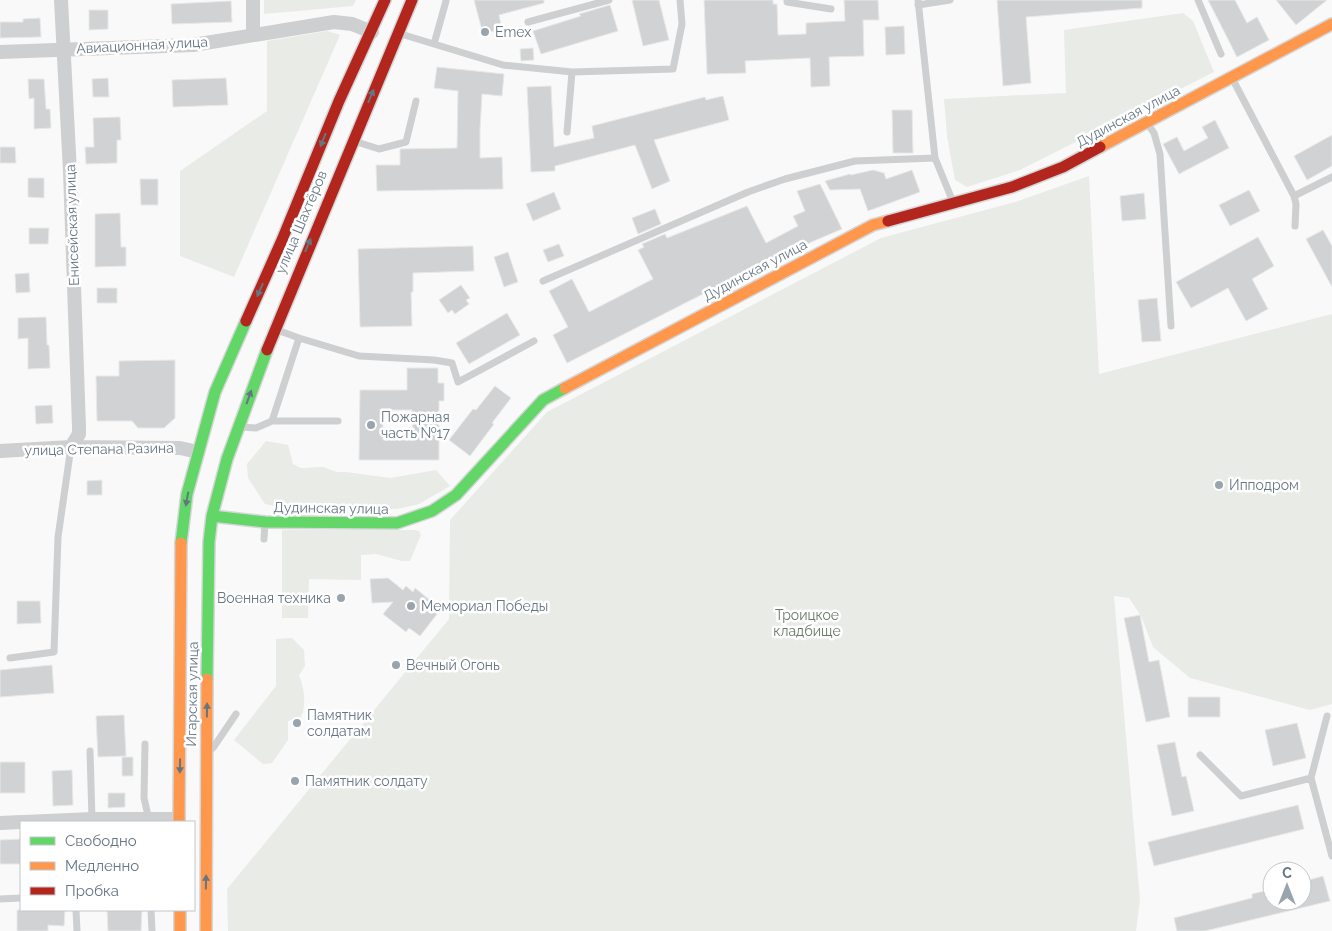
<svg xmlns="http://www.w3.org/2000/svg" width="1332" height="931" font-family="Raleway,sans-serif">
<rect width="100%" height="100%" fill="#f9f9f9"/>
<path fill="#e8ebe6" d="M264 0H356L353 6 264 14Z
M1183 13 1193 21 1214 72 1020 170 967 187 955 180 947 136 944 99 1066 93 1064 30Z
M327 31 340 35 234 277 180 256V171L267 111V41Z
M1089 176 1099 374 1332 314V704L1310 710 1190 678 1153 647 1141 616 1129 598 1114 596 1140 900 1136 931H228L227 889 449 619 450 520 547 412 881 238 1015 202Z
M266 441 288 445 293 464 301 468 323 467 337 472H346L390 478 436 470 450 486 419 504 397 509 292 510 265 504 248 478 247 464Z
M282 530H415L419 531 421 535 410 561H402L376 554 361 555V580L309 579 308 618H282Z
M292 638 304 650 305 666 299 675C304 688 307 704 301 717L288 721V740L272 763 263 764 234 740 276 686V639Z"/>
<path fill="#d0d2d3" stroke="#e8e8e8" fill-rule="evenodd" d="M474 0H544V3L499 15 502 29 483 34Z
M632 0H659L669 40 643 46Z
M704 0H773V4H777L778 35 806 34V23L845 21 844 0H878L879 20H863L864 56 829 57 830 86 811 87 810 58 745 61 746 73 707 74Z
M997 0H1142V8L1026 17 1031 83 1003 86Z
M1208 0H1235L1247 23 1257 17 1269 40 1237 57Z
M1276 0H1327L1296 25Z
M231 1 232 22 172 24 171 4Z
M610 5 618 31 541 54 533 31 581 16 579 14Z
M89 10H108V29L89 30Z
M40 18 41 37 0 38V22H23V19Z
M904 26 905 54 886 55 885 27Z
M533 48 534 60 521 61 520 49Z
M437 67 504 74 502 96 482 94 480 129V158L502 157 503 189 377 191 376 165H400V149L457 148 458 91 434 88Z
M108 78 109 97H93L92 79Z
M226 78 228 105 173 107 172 80Z
M28 79H44L46 109H50L51 128 34 129V98L29 99Z
M551 86 554 147 594 138 592 126 705 97 706 100 723 96 729 120 654 140 670 181 652 189 635 145 555 166V171L531 172 527 87Z
M892 110H912L913 153H893Z
M120 117 121 140H117V163L86 164 85 147H94L93 118Z
M1215 120 1229 148 1179 174 1163 144 1177 137 1184 151 1208 138 1202 127Z
M1332 135V166L1307 180 1294 156Z
M0 147H15L16 163H0Z
M873 170 884 173 886 179 912 170 920 192 868 211 860 189 830 190 825 181 850 174 851 175Z
M28 178H44V198L28 197Z
M140 179H158V205H141Z
M820 184 842 229 774 258 567 363 553 335 568 327 549 291 572 279 589 312 653 279 638 250 644 247 642 244 665 234 667 238 747 206 766 243 798 226 793 216 805 211 797 191Z
M1249 190 1260 211 1230 226 1219 205Z
M554 192 561 209 533 221 526 204Z
M1144 193 1146 219 1122 221 1120 196Z
M655 209 661 224 638 234 632 218Z
M120 213 121 247H126V266L95 267V214Z
M29 228H49L48 244H29Z
M1323 230 1332 246V287L1306 239Z
M1258 237 1274 266 1252 279 1268 309 1246 321 1228 288 1191 308 1176 282Z
M559 244 564 256 548 262 543 250Z
M473 246 474 271 413 273V292H411L412 326 360 327 358 249Z
M508 252 518 282 504 287 494 257Z
M29 273 30 292 16 293 15 274Z
M461 285 470 298 466 300 469 304 455 314 452 310 448 313 439 300Z
M97 288H117V303H97Z
M1157 298 1161 341 1142 342 1138 300Z
M507 313 520 335 469 364 456 343Z
M46 317 47 345H49L50 368 28 369V338L18 339V318Z
M175 360V418L164 428H138L132 421H97L96 376H119V361Z
M407 368H438V383H444V401H439V460H359L360 390H407ZM383 410H412L413 440H383Z
M495 386 511 398 492 423 494 424 470 456 449 440 473 409 476 410Z
M52 405 53 423 36 424 35 406Z
M102 480V495H87V481Z
M388 578 403 590 406 586 413 592 415 588 441 609 420 636 409 628 406 632 383 614 393 602 372 603 370 579Z
M17 601H40L41 623 17 624Z
M1140 615 1149 662 1159 660 1170 717 1146 722 1124 618Z
M52 665 54 693 0 697V670Z
M1188 697H1220V717H1188Z
M124 715 126 756 98 757 96 716Z
M1297 723 1306 758 1273 766 1265 730Z
M1175 742 1182 777 1186 776 1194 811 1172 816 1157 745Z
M122 757H133V776H122Z
M0 762H25V793H0Z
M72 770 73 805 53 806 52 771Z
M108 793H125V807L108 808Z
M1298 805 1304 829 1154 866 1148 842Z
M21 839V864H0V840Z
M1323 876 1330 901 1205 931H1177L1174 918 1252 898V894L1272 889V901H1302V882Z
M17 910H65L64 926 48 925V931H17Z
M107 910H142L141 931H108Z"/>
<g fill="none" stroke-linecap="round" stroke-linejoin="round">
<g stroke="#d5d6d7" stroke-width="14">
<path id="fast" d="M212 516 265 522 397 523 432 511 456 495 543 400 565 388
M181 543 187 494 215 392 246 321
M207 679 209 542 212 516 227 459 267 350"/>
</g>
<g stroke="#d5d6d7" stroke-width="14">
<path id="slow" d="M1100 147 1332 24
M565 388 873 225 888 221
M179 822 181 543
M180 910V931
M206 931 207 679"/>
</g>
<g stroke="#d5d6d7" stroke-width="14">
<path id="jam" d="M888 221 1012 187 1063 167 1100 147
M246 321 282 240 339 101 385 0
M267 350 412 0"/>
</g>
<path stroke="#cecfd0" stroke-width="7" d="M787 0V2L831 9
M918 0 935 158 953 202
M1198 0 1221 54
M918 5 950 0
M528 22 609 0
M401 34 503 65 572 72 673 69 682 24 680 0
M434 44 446 1
M1232 78 1294 196 1296 204 1295 226
M1147 123 1154 133 1160 154 1171 326
M567 132 572 72
M354 141 379 149 406 142 416 101
M1294 196 1332 177
M543 281 748 192 785 179 855 161 935 158
M299 338 359 356 434 360 452 363 458 382 534 341
M272 421H338
M241 427 256 428 272 421 299 338 277 330
M264 539 265 522
M10 658 54 652 58 537 71 447
M145 744 144 798 149 820
M213 748 236 714
M90 751 92 819
M1200 755 1241 796 1311 778 1332 856
M1311 778 1327 716
M0 899 21 898
M76 910 77 931
M151 910 152 931"/>
<path stroke="#cecfd0" stroke-width="14" d="M61 0 70 172 79 427V434L71 447
M253 0V34
M0 52 193 45 334 22 352 24 372 32
M0 451 71 447 180 448 198 452
M24 822 92 819H179
M0 823 21 822"/>
<use href="#fast" stroke="#63d668" stroke-width="11"/>
<use href="#slow" stroke="#ff974d" stroke-width="11"/>
<use href="#jam" stroke="#b3261e" stroke-width="11"/>
</g>
<defs><path id="oneway-solid" d="M-6-.8H1V-3.2L6.5 0L1 3.2V.8H-6Z" transform="scale(1.25)"/></defs>
<g fill="#657683">
<use href="#oneway-solid" transform="translate(371 96) rotate(-67)"/>
<use href="#oneway-solid" transform="translate(323 140) rotate(112)"/>
<use href="#oneway-solid" transform="translate(308 245) rotate(-67)"/>
<use href="#oneway-solid" transform="translate(260 290) rotate(114)"/>
<use href="#oneway-solid" transform="translate(249 397) rotate(-70)"/>
<use href="#oneway-solid" transform="translate(187 499) rotate(100)"/>
<use href="#oneway-solid" transform="translate(207 710) rotate(-89)"/>
<use href="#oneway-solid" transform="translate(180 766) rotate(91)"/>
<use href="#oneway-solid" transform="translate(206 882) rotate(-89)"/>
</g>
<g fill="#99a4ac" stroke="#fff" stroke-width="2">
<circle cx="485" cy="32" r="5"/>
<circle cx="371" cy="425" r="5"/>
<circle cx="1219" cy="485" r="5"/>
<circle cx="341" cy="598" r="5"/>
<circle cx="411" cy="606" r="5"/>
<circle cx="396" cy="665" r="5"/>
<circle cx="297" cy="723" r="5"/>
<circle cx="295" cy="781" r="5"/>
</g>
<g text-anchor="middle" stroke-width="5" stroke-linejoin="round" paint-order="stroke">
<g font-size="14" fill="#657683" stroke="#fff" text-anchor="start">
<text x="495" y="37">Emex</text>
<text x="381" y="422">Пожарная<tspan x="381" dy="16">часть №17</tspan></text>
<text x="1229" y="490">Ипподром</text>
<text x="331" y="603" text-anchor="end">Военная техника</text>
<text x="421" y="611">Мемориал Победы</text>
<text x="406" y="670">Вечный Огонь</text>
<text x="307" y="720">Памятник<tspan x="307" dy="16">солдатам</tspan></text>
<text x="305" y="786">Памятник солдату</text>
</g>
<g font-size="14" fill="#657683" stroke="#fff">
<text transform="translate(142 45) rotate(-3)" y="5">Авиационная улица</text>
<text transform="translate(1128 116) rotate(-28)" y="5">Дудинская улица</text>
<text transform="translate(301 222) rotate(-67)" y="5">улица Шахтёров</text>
<text transform="translate(72 225) rotate(-92)" y="5">Енисейская улица</text>
<text transform="translate(755 270) rotate(-28)" y="5">Дудинская улица</text>
<text transform="translate(99 449) rotate(-1)" y="5">улица Степана Разина</text>
<text transform="translate(331 508) rotate(1)" y="5">Дудинская улица</text>
<text transform="translate(192 694) rotate(-89)" y="5">Игарская улица</text>
</g>
<g font-size="14" fill="#687a64" stroke="#fff">
<text x="807" y="620">Троицкое<tspan x="807" dy="16">кладбище</tspan></text>
</g>
</g>
<rect x="20" y="821" width="175" height="90" fill="#ffffff" stroke="#c1c8cd"/>
<rect x="30" y="837" width="25" height="8" fill="#63d668" stroke="#c1c8cd"/>
<text x="65" y="846" font-size="15" fill="#657683">Свободно</text>
<rect x="30" y="862" width="25" height="8" fill="#ff974d" stroke="#c1c8cd"/>
<text x="65" y="871" font-size="15" fill="#657683">Медленно</text>
<rect x="30" y="887" width="25" height="8" fill="#b3261e" stroke="#c1c8cd"/>
<text x="65" y="896" font-size="15" fill="#657683">Пробка</text>
<g transform="translate(1287 886)"><circle r="24" fill="#ffffff" stroke="#c1c8cd"/>
<path d="M0-4L9 19L0 12L-9 19Z" fill="#99a4ac"/>
<text y="-8" font-size="14" font-weight="bold" text-anchor="middle" fill="#657683">С</text>
</g>
</svg>
